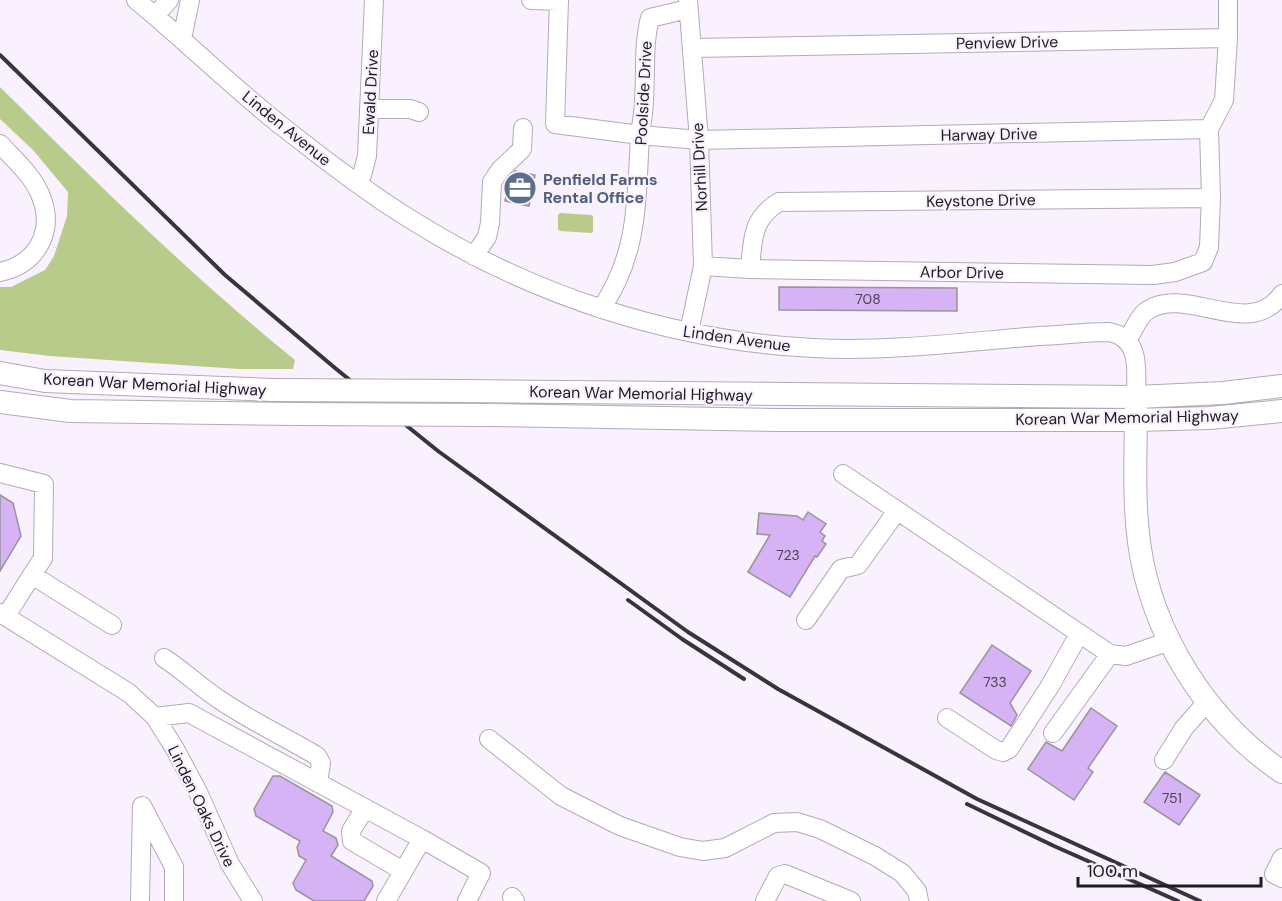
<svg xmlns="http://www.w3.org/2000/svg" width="1282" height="901" font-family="'DM Sans',sans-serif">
<rect width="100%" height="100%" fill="#f9f1fd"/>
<path fill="#b9cb8b" d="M0 87C95 181 191 276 295 360L293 369H239L50 356 0 350V287H11L45 270 54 256 67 216 68 192 33 150 0 119Z
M560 213 591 215 593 216V232L591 233 560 231 558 229V215Z"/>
<path fill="#d6b3f4" stroke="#98939e" stroke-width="1.5" d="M515 171 535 175 529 206 505 201 510 176Z
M779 287 957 288V311L779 310Z
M0 495 13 503 21 536 0 571Z
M808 512 826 524 820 532 825 536 822 541 826 544 817 557 815 556 790 597 748 572 770 535 757 534 759 513 797 516 803 520Z
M992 645 1031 671 1010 703 1017 715 1011 726 960 693Z
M1091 708 1117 726 1088 768 1093 772 1074 800 1028 769 1046 742 1062 751Z
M1165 772 1200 795 1179 825 1144 802Z
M273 776H280L332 806 333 812 323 831 336 838 338 845 331 856 372 881 373 886 364 901H314L296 890 293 883 306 860 299 856 297 847 300 841 256 816 254 809Z"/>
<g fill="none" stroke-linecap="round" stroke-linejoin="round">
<g stroke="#b2abb6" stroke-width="20">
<path id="minor" d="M136 0C186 41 232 87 283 127 325 160 369 194 415 222 534 296 672 341 813 348 888 352 964 342 1039 336 1062 335 1086 332 1109 332 1142 338 1136 371 1136 397
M531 0 559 1
M559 0 555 124 640 135 699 140 1209 129
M688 0 699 140 703 266 689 332
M155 16 169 0
M182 39 190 0
M692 48 1228 38
M369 109H410L419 112
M0 144C14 159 32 175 40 194 56 231 37 264 0 272
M357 183 362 175 367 156 374 0
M474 256 487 237 490 223 492 182 500 170 522 149 523 128
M703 266 750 269 1153 275 1175 272 1203 262 1209 247 1211 198 1209 129 1224 100 1228 38V0
M750 269C753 240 751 219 779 202L1211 198
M601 309C639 253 636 201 640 137 641 124 644 112 644 100 646 72 643 45 650 18L688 9
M1127 340C1134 331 1138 316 1148 310 1188 285 1250 341 1282 294
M0 473 44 484 43 558 32 575 112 625
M843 474 1110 654 1126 656 1170 641
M0 613 129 693 155 717 175 749 198 792 230 864 253 901
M6 616 32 575
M806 620 841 569 858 565 897 511
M164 658C184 671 200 687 220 700 251 721 285 737 317 756L321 763 318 783
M155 717 189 713 422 839
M947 718 996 750 1003 752 1009 749 1050 686 1079 634
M1053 733 1110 654
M489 739 561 796 620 826 680 847 703 851 725 848 774 823 797 822 820 829 875 856 902 873 917 891 919 901
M1164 760 1184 728 1207 702
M365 808 351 831 352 841 403 871
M1282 858 1274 874 1282 878
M512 897 515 901
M140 901 142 806 174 867V901
M386 901 422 839 481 873 467 901
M765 901 778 876 785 874 851 901"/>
</g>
<g stroke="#b2abb6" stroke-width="24">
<path id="major" d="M0 373 45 381 273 390
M461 391 1136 397 1223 393 1282 386
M0 402 70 411 297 414
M1136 405C1136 450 1133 497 1139 542 1151 633 1206 720 1282 772
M490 415 774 420H1136L1210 418 1282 411"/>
</g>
<use href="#minor" stroke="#fff" stroke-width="18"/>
<use href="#major" stroke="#fff" stroke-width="22"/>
<path stroke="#38353a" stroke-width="4" d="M0 55 225 275 335 368 438 451 688 632 778 689 977 799 1200 901
M628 600 682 639 744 679
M967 804 1054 846 1178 901"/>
<g stroke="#b2abb6" stroke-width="24" stroke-linecap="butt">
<path id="major-bridge" d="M273 390 461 391
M297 414 490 415"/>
</g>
<use href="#major-bridge" stroke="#fff" stroke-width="22"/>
</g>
<defs>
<g id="office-disc" transform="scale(1.725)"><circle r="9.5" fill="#5c6f8a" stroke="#f9f1fd"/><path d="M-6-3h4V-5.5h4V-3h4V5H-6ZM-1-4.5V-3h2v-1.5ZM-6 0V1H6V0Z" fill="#fff"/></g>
</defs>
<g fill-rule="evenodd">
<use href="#office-disc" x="520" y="188"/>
</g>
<g text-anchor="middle" stroke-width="4.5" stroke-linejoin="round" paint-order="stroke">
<g font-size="14" fill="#4c4255">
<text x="868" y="304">708</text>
<text x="788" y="560">723</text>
<text x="995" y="687">733</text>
<text x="1172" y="803">751</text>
</g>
<g font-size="16" fill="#1e1c20" stroke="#f9f1fd">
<text transform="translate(1007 42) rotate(-1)" y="6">Penview Drive</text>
<text transform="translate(370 92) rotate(-87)" y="6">Ewald Drive</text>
<text transform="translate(643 93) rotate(-87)" y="6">Poolside Drive</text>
<text transform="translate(287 128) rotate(39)" y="6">Linden Avenue</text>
<text transform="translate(989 134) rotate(-1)" y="6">Harway Drive</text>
<text transform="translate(699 167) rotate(-93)" y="6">Norhill Drive</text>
<text transform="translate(981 200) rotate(-1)" y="6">Keystone Drive</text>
<text transform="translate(962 272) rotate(1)" y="6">Arbor Drive</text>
<text transform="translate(737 338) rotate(8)" y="6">Linden Avenue</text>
<text transform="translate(155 384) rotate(3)" y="6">Korean War Memorial Highway</text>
<text transform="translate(641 393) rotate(1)" y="6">Korean War Memorial Highway</text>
<text transform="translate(1127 417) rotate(-1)" y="6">Korean War Memorial Highway</text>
<text transform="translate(202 806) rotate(64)" y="6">Linden Oaks Drive</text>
</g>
<g font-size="16" font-weight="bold" fill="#4e5e75" stroke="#f9f1fd" text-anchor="start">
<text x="543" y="185">Penfield Farms<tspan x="543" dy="18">Rental Office</tspan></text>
</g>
</g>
<path d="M1078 877v9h183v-9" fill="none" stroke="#1e1c20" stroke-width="3"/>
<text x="1087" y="877" font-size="18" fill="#1e1c20" stroke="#f9f1fd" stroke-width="4.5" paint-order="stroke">100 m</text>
</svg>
